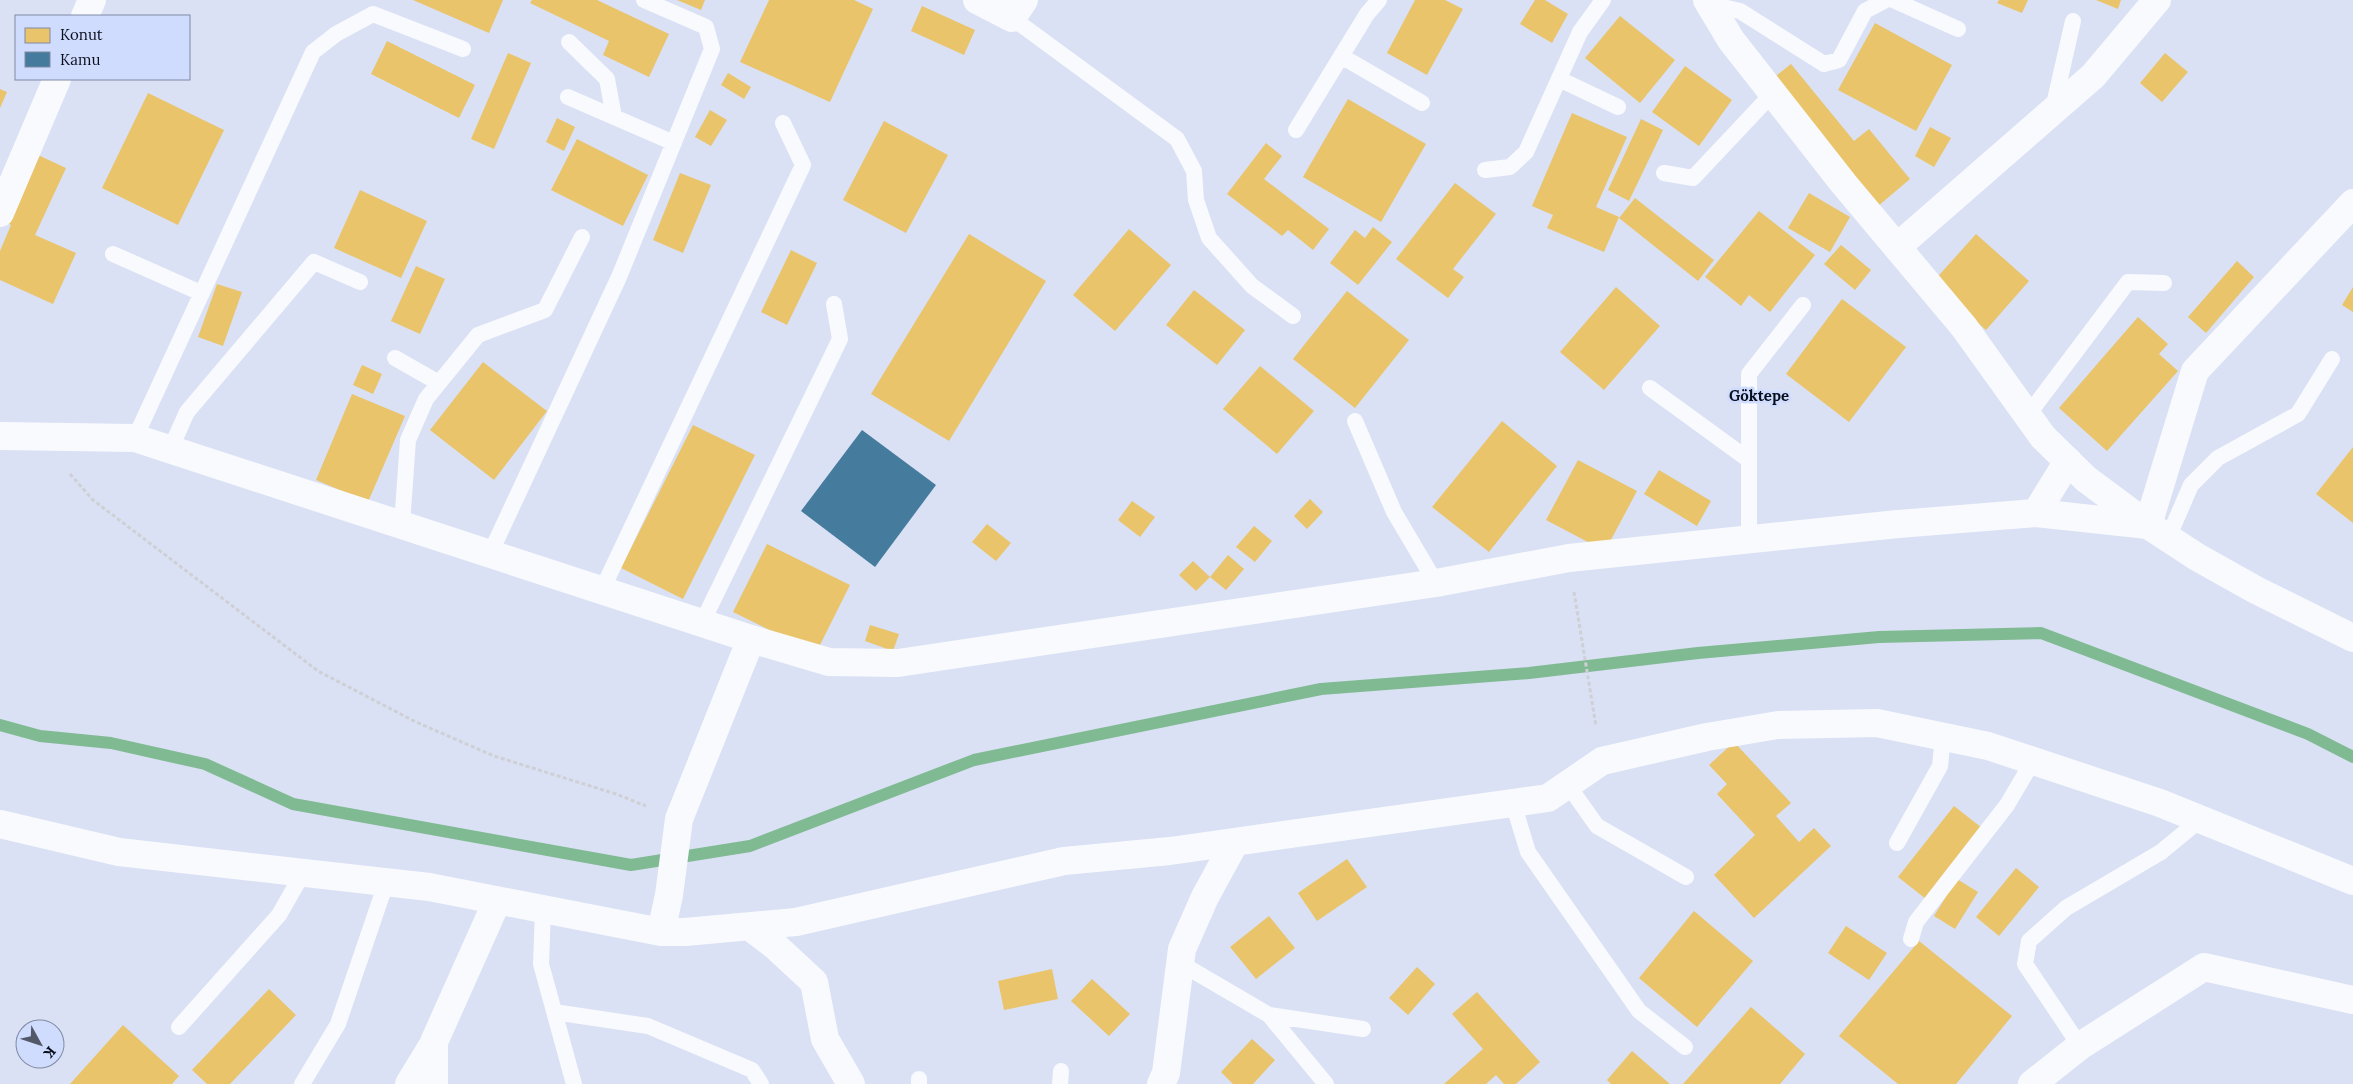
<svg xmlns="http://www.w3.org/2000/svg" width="2353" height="1084" font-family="Lora,serif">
<rect width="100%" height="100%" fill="#dae1f4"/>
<path fill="#e9c46a" d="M413 0H503L489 33Z
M532 0H597L669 34 649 77 603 55 609 41 530 3Z
M677 0H705L701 10Z
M769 0H854L873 9 830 102 740 62Z
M1415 0H1445L1463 9 1427 75 1387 53Z
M1535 0H1545L1568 14 1552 43 1520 24Z
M1999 0H2028L2022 13 1997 3Z
M2096 0H2121L2118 9Z
M922 6 975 30 964 55 911 31Z
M1620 16 1675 60 1640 103 1585 58Z
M1875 23 1952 65 1916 131 1838 90Z
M387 41 475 85 459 118 371 74Z
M508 53 531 63 494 149 471 139Z
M2165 53 2188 72 2162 102 2140 83Z
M1791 64 1854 141 1869 129 1910 179 1877 207 1772 79Z
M1685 66 1732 100 1699 146 1652 112Z
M728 73 751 87 744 99 721 85Z
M0 89 7 92 0 108Z
M148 93 224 130 178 225 102 188Z
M1348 99 1426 144 1381 222 1303 177Z
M710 110 727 120 711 146 695 137Z
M1572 113 1627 137 1596 207 1619 217 1604 252 1547 228 1553 215 1532 206Z
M557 118 575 127 564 151 546 142Z
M1641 119 1663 130 1629 201 1608 190Z
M884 121 948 155 906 233 843 200Z
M1930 127 1951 138 1934 167 1915 156Z
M577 139 648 175 623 226 551 190Z
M1266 143 1282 156 1264 179 1329 229 1313 250 1288 230 1282 236 1227 194Z
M38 155 66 168 35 235 76 253 53 304 0 280V251L11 225 8 223Z
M680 173 711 185 683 253 653 240Z
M1455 183 1496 214 1453 269 1464 277 1448 298 1396 259Z
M360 190 427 221 401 278 334 248Z
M1809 193 1850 217 1830 252 1788 228Z
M1635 198 1714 260 1698 281 1619 218Z
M1759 211 1815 255 1770 312 1749 295 1741 306 1705 277Z
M1373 227 1392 242 1358 285 1330 263 1355 230 1365 238Z
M1129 229 1171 265 1115 331 1073 295Z
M969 234 1046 281 949 441 871 394Z
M1976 234 2029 281 1986 330 1932 283Z
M1841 245 1871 270 1855 290 1824 264Z
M791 250 817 263 787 325 761 312Z
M2237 261 2254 277 2206 333 2188 317Z
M416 266 445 279 420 334 391 321Z
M217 284 242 292 223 346 198 337Z
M1616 287 1660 326 1604 390 1560 352Z
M2353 287V312L2342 305Z
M1194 290 1245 330 1217 365 1166 325Z
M1347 291 1409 340 1355 408 1293 359Z
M1842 299 1906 347 1849 422 1786 374Z
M2138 317 2168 344 2159 354 2178 371 2107 451 2059 408Z
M483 362 547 411 494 480 430 430Z
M362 365 382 374 373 394 353 385Z
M1260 366 1314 411 1277 454 1223 409Z
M352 394 405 416 368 502 316 480Z
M1502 421 1557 466 1489 552 1432 507Z
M693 425 755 455 683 599 621 568Z
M2353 447V523L2316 494Z
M1578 460 1637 491 1605 551 1546 520Z
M1659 470 1711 501 1697 526 1644 494Z
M1310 499 1323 512 1307 529 1294 516Z
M1132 501 1155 517 1140 537 1118 520Z
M987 524 1011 543 996 561 972 542Z
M1254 526 1272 541 1255 562 1236 547Z
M767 544 850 585 816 653 733 612Z
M1228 555 1244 569 1226 590 1210 577Z
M1193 561 1210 577 1196 591 1179 575Z
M870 625 899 634 893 651 865 641Z
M1734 742 1791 803 1776 816 1799 842 1814 828 1831 846 1754 918 1714 875 1755 835 1717 794 1727 784 1709 765Z
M1954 806 1982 828 1926 899 1898 877Z
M1347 859 1367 887 1317 921 1298 893Z
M2016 868 2039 887 1999 936 1976 917Z
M1957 879 1978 892 1955 929 1934 916Z
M1694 911 1753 961 1697 1027 1639 978Z
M1269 916 1295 948 1256 979 1230 947Z
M1846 926 1887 953 1869 980 1828 953Z
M1919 941 2012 1016 1956 1084H1898L1839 1036Z
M1417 967 1435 984 1408 1015 1389 998Z
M1052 969 1058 999 1004 1010 998 981Z
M1092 979 1130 1014 1109 1036 1071 1001Z
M269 989 296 1015 230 1084H207L192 1070Z
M1477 992 1540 1062 1516 1084H1504L1496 1075 1486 1084H1444L1483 1049 1452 1014Z
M1751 1007 1805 1054 1780 1084H1683Z
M123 1025 179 1076 172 1084H70Z
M1252 1039 1275 1060 1253 1084H1233L1221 1072Z
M1632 1051 1670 1084H1611L1607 1080Z"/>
<path fill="#457b9d" d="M862 430 936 485 875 567 801 511Z"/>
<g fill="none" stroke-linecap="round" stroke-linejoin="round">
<path stroke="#80ba92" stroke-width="12" d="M0 725 40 736 111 743 205 764 293 804 631 865 750 846 974 760 1321 689 1529 673 1698 653 1879 637 2041 633 2308 734 2353 757"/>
<path stroke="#ced0d5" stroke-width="3" stroke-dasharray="4 2.5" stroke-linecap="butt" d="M70 474 93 500 318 671 416 722 494 756 616 794 646 806
M1574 592 1596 726"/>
<path stroke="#f9fafd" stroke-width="16" d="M1893 0 1958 29
M1710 4 1740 11 1824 64 1839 60 1865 11 1886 0
M1012 18 1177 139 1194 171 1196 200 1209 238 1252 286 1293 316
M569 42 607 79 614 117
M1341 56 1422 103
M1559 79 1618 107
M568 97 674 143
M2053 109 2073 21
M1296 130 1367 14 1379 0
M1485 170 1510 167 1526 152 1580 32 1603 0
M1664 173 1693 178 1773 93
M113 254 201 293
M395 358 439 383
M1650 388 1749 460
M2028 415 2128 282 2164 283
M1355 421 1394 512 1436 583
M135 438 313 52 336 34 373 14 463 49
M170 450 187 412 314 262 360 282
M402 525 408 440 426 399 478 335 545 310 582 237
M2168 538 2191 485 2218 458 2298 414 2332 359
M1749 541V374L1803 305
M490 554 619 277 712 49 706 27 644 0
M602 590 803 165 783 123
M702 623 840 339 834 304
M1568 785 1597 826 1686 877
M1513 803 1528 852 1639 1011 1685 1047
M1897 843 1940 766 1943 737
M543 910 541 964 574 1084
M1911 939 1916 922 2007 805 2033 761
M1180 963 1269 1015 1326 1084
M554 1012 648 1026 752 1070 761 1084
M1269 1015 1363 1029
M179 1027 279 915 303 873
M2080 1046 2025 964 2029 941 2066 908 2161 852 2201 819
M302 1084 338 1024 386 883
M919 1084V1079
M1060 1084 1061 1071"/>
<path stroke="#f9fafd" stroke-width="28" d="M977 0 1012 18 1024 0
M85 16 92 0
M0 213 57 79
M1897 247 2093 76 2157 0
M0 436 135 438 751 639 829 662 898 663 1436 583 1569 558 1898 524 2036 513 2148 525 2195 371 2353 203
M2036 513 2068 461
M0 824 119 852 429 887 661 932H685L796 922 1064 861 1170 851 1548 798 1602 761 1707 737 1778 725 1877 723 1988 746 2160 803 2353 881
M749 926 774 945 814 982 825 1039 851 1084
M661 932 669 895 679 819 751 639
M409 1084 434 1043
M434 1084V1042L497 901
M1161 1084 1166 1073 1182 949 1205 897 1235 842
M2032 1084 2080 1046 2204 967 2353 1000"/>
<path stroke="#f9fafd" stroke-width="28" d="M1707 0 1731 40 1844 184 1964 327 2043 437 2086 479 2148 525 2197 557 2256 590 2353 638"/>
</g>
<g text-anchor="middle" stroke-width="5" stroke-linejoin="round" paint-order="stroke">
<g font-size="15" font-weight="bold" fill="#090e1c" stroke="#cfdcfe">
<text x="1759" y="401">Göktepe</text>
</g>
</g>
<rect x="15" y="15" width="175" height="65" fill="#cfdcfe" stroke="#808aa4"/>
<rect x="25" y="28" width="25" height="15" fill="#e9c46a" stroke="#808aa4"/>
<text x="60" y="40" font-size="15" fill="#090e1c">Konut</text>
<rect x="25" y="52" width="25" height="15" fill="#457b9d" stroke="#808aa4"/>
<text x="60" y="65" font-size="15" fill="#090e1c">Kamu</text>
<g transform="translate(40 1044) rotate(130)"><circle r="24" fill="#cfdcfe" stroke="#808aa4"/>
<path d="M0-4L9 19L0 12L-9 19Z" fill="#525868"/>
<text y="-8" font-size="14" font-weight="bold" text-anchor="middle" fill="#090e1c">K</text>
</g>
</svg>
